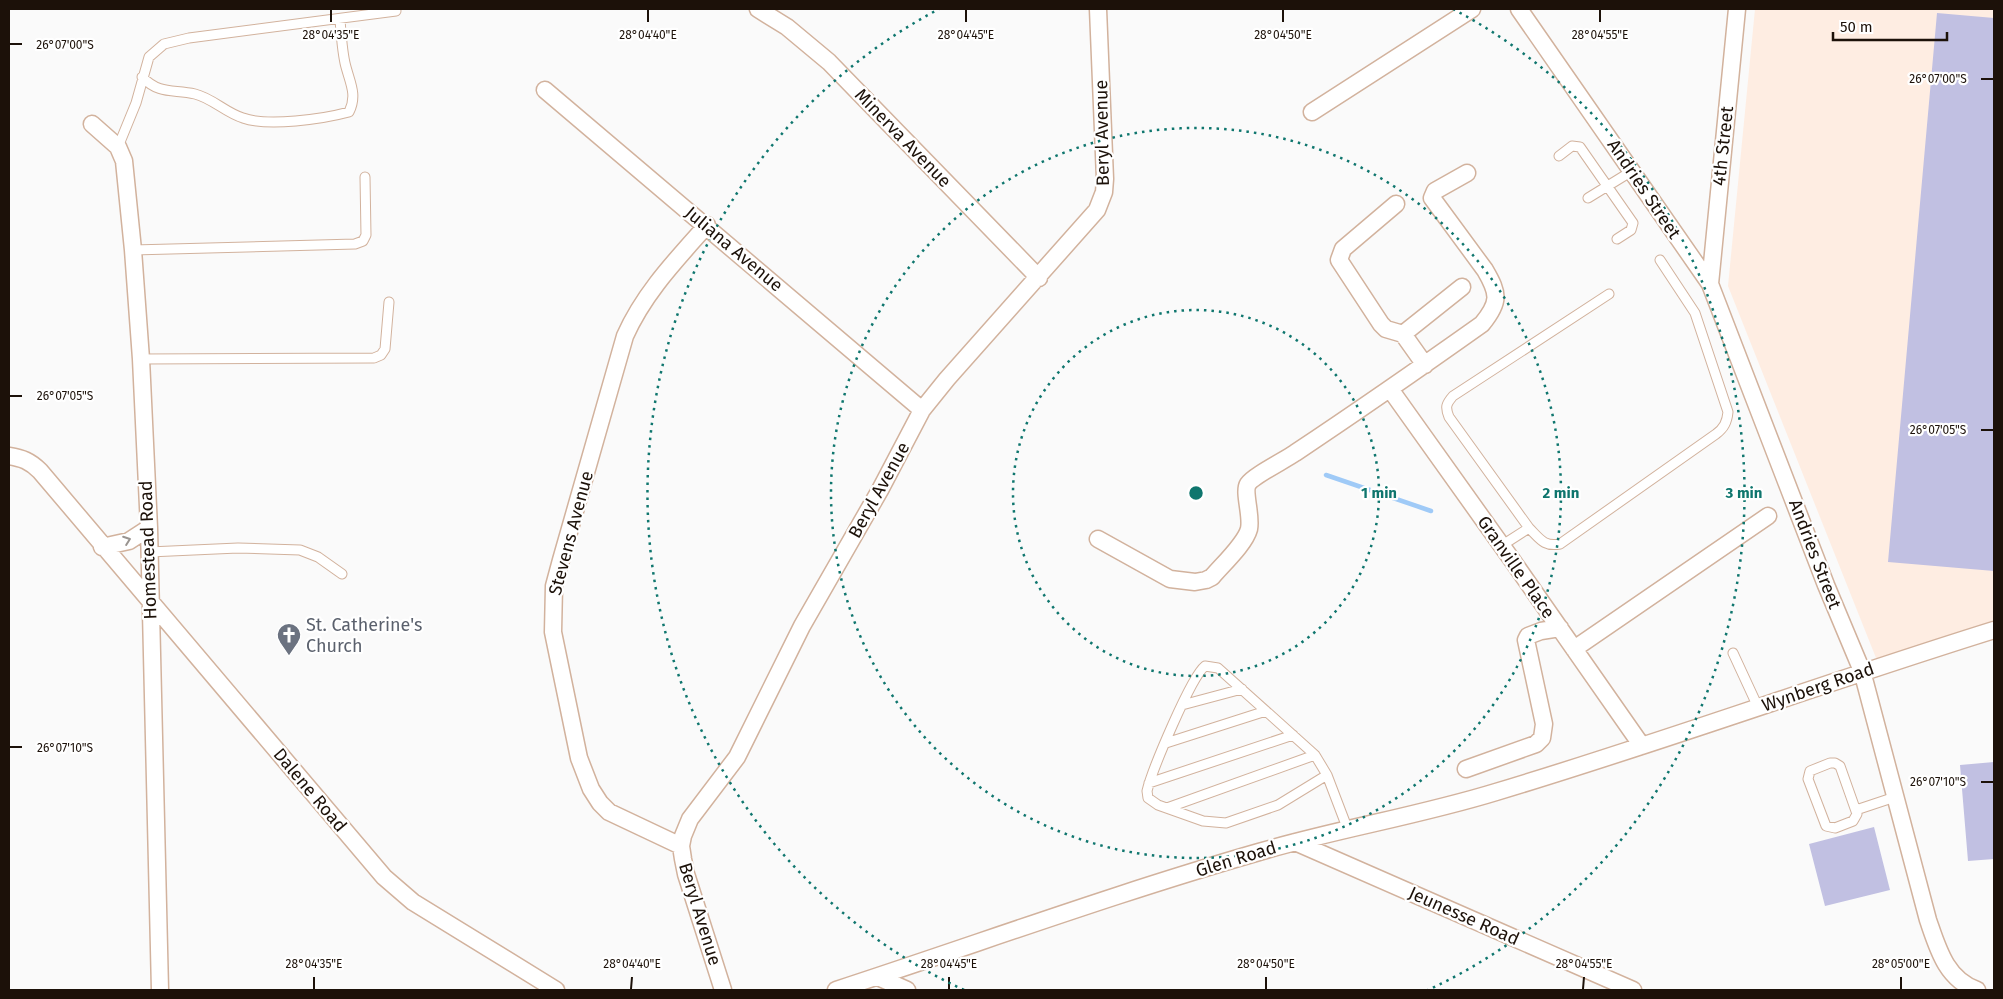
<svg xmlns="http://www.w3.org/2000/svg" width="2003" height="999" font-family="'Fira Sans',sans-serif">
<rect width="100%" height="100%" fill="#fafafa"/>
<path fill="#feede2" d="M1755 9H1994V623L1880 668 1728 286Z"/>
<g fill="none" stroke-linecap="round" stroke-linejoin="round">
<path stroke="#9fcaf7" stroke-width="4.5" d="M1326 475 1431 511"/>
</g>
<path fill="#c1c0e2" d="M1937 13 1994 18V571L1888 562Z
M1994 762V859L1968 861 1960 765Z
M1874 827 1890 890 1825 906 1809 844Z"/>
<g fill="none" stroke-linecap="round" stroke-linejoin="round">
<g stroke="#d2b29d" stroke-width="11">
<path id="service" d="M142 77C160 95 173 89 195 94 212 98 226 113 243 118 268 127 323 119 349 112 358 94 349 81 345 63 342 49 341 34 340 19
M118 147 136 103 149 57 164 44 189 38 396 11
M1559 156 1572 146 1580 147 1633 223 1631 230 1617 239
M1588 198 1632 171
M133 250 355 244 363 241 366 235 365 177
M141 359 374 358 381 355 385 349 389 302
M1529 528C1540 539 1544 547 1560 544L1716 434C1724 428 1727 422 1728 412L1695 313 1660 260
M1501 546 1529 528 1449 417C1445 407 1446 404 1453 396L1609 294
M149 552 238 548 300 550 318 557 342 574
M1733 653 1758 707
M1182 705 1242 689
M1166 743 1266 711
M1830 763H1835L1840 766 1857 814 1853 821 1835 828 1826 826 1808 779 1810 771Z
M1327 775 1278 805 1226 823 1203 821 1158 805 1148 798 1147 791C1152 770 1191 677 1205 666L1218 668 1315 755 1327 775 1348 830
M1149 783 1293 735
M1167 808 1315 755
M1856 810 1895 797"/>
</g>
<g stroke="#d2b29d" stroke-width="19">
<path id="minor" d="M758 9 787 27 829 62 1039 278
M1519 9 1710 284 1826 585 1862 671 1928 920C1938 949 1946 979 1977 990
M545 90 922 410
M1312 112 1472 9
M92 124 118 147 124 161 133 250 141 359 149 528 160 990
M1396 204 1343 249 1339 260 1381 324 1386 329 1403 334 1425 365
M1710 284 1737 9
M1403 334 1462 287
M1390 389 1512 560 1642 746
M9 456C22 458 30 461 40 471L384 877 413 902 556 990
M1098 539 1170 579 1195 582 1206 580 1212 577C1223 564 1245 544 1249 529 1252 516 1243 492 1248 484 1253 476 1285 460 1295 453 1358 411 1420 368 1482 324 1500 302 1499 294 1485 270L1432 198 1435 191 1467 173
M102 547 129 541 149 528
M1574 649 1768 516
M1466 769 1536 744 1542 738 1544 724 1526 640 1528 636 1541 631 1560 628
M1295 842 1633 990
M681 846 609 812 600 803 591 789 579 758 553 632 554 586 561 560 625 336C644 293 676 260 707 225
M878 977 907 990
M723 990 686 874 683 859 681 846 683 836 690 819 737 757 802 626 880 490 922 410 947 379 1097 210 1104 192 1105 179 1098 9
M836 990C977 944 1116 893 1259 852 1337 829 1418 816 1496 792 1663 742 1827 682 1994 630"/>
</g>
<use href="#service" stroke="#fff" stroke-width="9"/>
<use href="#minor" stroke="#fff" stroke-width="16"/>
</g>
<defs><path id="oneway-chevron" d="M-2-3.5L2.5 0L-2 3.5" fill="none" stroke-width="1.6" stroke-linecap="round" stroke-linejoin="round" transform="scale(1.25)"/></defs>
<use stroke="#999490" href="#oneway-chevron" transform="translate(127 540) rotate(-20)"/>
<path fill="none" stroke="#1c1109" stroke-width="2" d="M331 22V10M648 22V10M966 22V10M1283 22V10M1600 22V10M10 44H22M1981 79H1993M10 396H22M1981 430H1993M10 747H22M1981 782H1993M314 989V977M631 989 632 977M949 989V977M1266 989V977M1583 989 1584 977M1901 989V977"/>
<g fill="none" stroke="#0f766e" stroke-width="2.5" stroke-dasharray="2.5 5">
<circle cx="1196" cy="493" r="183"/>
<circle cx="1196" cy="493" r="365"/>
<path d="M964 990A548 548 0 0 1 939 9M1453 9A548 548 0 0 1 1428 990"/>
</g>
<defs>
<g id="church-pin" transform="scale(1.25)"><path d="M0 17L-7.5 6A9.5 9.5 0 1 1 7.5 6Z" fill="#6b7280" stroke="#fff"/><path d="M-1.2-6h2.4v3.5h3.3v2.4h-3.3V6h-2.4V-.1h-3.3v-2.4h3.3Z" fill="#fff"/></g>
</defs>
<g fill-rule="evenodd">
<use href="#church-pin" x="289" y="635"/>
</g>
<g text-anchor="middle" stroke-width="4.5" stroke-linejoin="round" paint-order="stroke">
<g font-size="18" fill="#1c1109" stroke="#fff">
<text transform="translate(1102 133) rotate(-91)" y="6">Beryl Avenue</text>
<text transform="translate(903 138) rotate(46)" y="6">Minerva Avenue</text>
<text transform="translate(1723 146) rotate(-84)" y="6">4th Street</text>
<text transform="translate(1644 189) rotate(56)" y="6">Andries Street</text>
<text transform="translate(734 249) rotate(40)" y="6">Juliana Avenue</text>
<text transform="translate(879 490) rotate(-61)" y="6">Beryl Avenue</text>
<text transform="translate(571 533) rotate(-75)" y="6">Stevens Avenue</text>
<text transform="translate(148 550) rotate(-92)" y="6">Homestead Road</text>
<text transform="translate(1815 554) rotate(69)" y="6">Andries Street</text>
<text transform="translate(1516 567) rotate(55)" y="6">Granville Place</text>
<text transform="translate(1818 687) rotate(-19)" y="6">Wynberg Road</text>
<text transform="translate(310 790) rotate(50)" y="6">Dalene Road</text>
<text transform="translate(1236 859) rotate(-17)" y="6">Glen Road</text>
<text transform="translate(700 914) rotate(73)" y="6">Beryl Avenue</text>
<text transform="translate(1464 916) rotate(24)" y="6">Jeunesse Road</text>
</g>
<g font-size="18" fill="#5b616d" stroke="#fff" text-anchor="start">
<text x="306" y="631">St. Catherine's<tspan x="306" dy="21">Church</tspan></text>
</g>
</g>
<g font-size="12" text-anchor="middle" fill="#1c1109" stroke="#fff" stroke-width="4.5" stroke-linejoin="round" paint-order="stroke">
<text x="331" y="39">28°04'35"E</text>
<text x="648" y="39">28°04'40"E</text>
<text x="966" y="39">28°04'45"E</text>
<text x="1283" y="39">28°04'50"E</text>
<text x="1600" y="39">28°04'55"E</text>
<text x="65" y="49">26°07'00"S</text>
<text x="1938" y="83">26°07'00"S</text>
<text x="65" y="400">26°07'05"S</text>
<text x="1938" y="434">26°07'05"S</text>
<text x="65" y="752">26°07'10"S</text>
<text x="1938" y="786">26°07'10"S</text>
<text x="314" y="968">28°04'35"E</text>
<text x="632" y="968">28°04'40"E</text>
<text x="949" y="968">28°04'45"E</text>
<text x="1266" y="968">28°04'50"E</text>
<text x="1584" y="968">28°04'55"E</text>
<text x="1901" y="968">28°05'00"E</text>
</g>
<circle cx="1196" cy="493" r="8" fill="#0f766e" stroke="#fff" stroke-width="2.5"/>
<g font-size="15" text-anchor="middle" font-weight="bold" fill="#0f766e" stroke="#fff" stroke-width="4.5" stroke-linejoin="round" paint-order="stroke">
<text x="1379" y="498">1 min</text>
<text x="1561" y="498">2 min</text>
<text x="1744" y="498">3 min</text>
</g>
<rect width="2003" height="999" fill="none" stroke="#1c1109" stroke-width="20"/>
<path d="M1833 32v8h114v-8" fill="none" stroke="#1c1109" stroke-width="2.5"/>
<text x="1840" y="32" font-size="15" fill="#1c1109" stroke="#ffffff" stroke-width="4" paint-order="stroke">50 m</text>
</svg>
